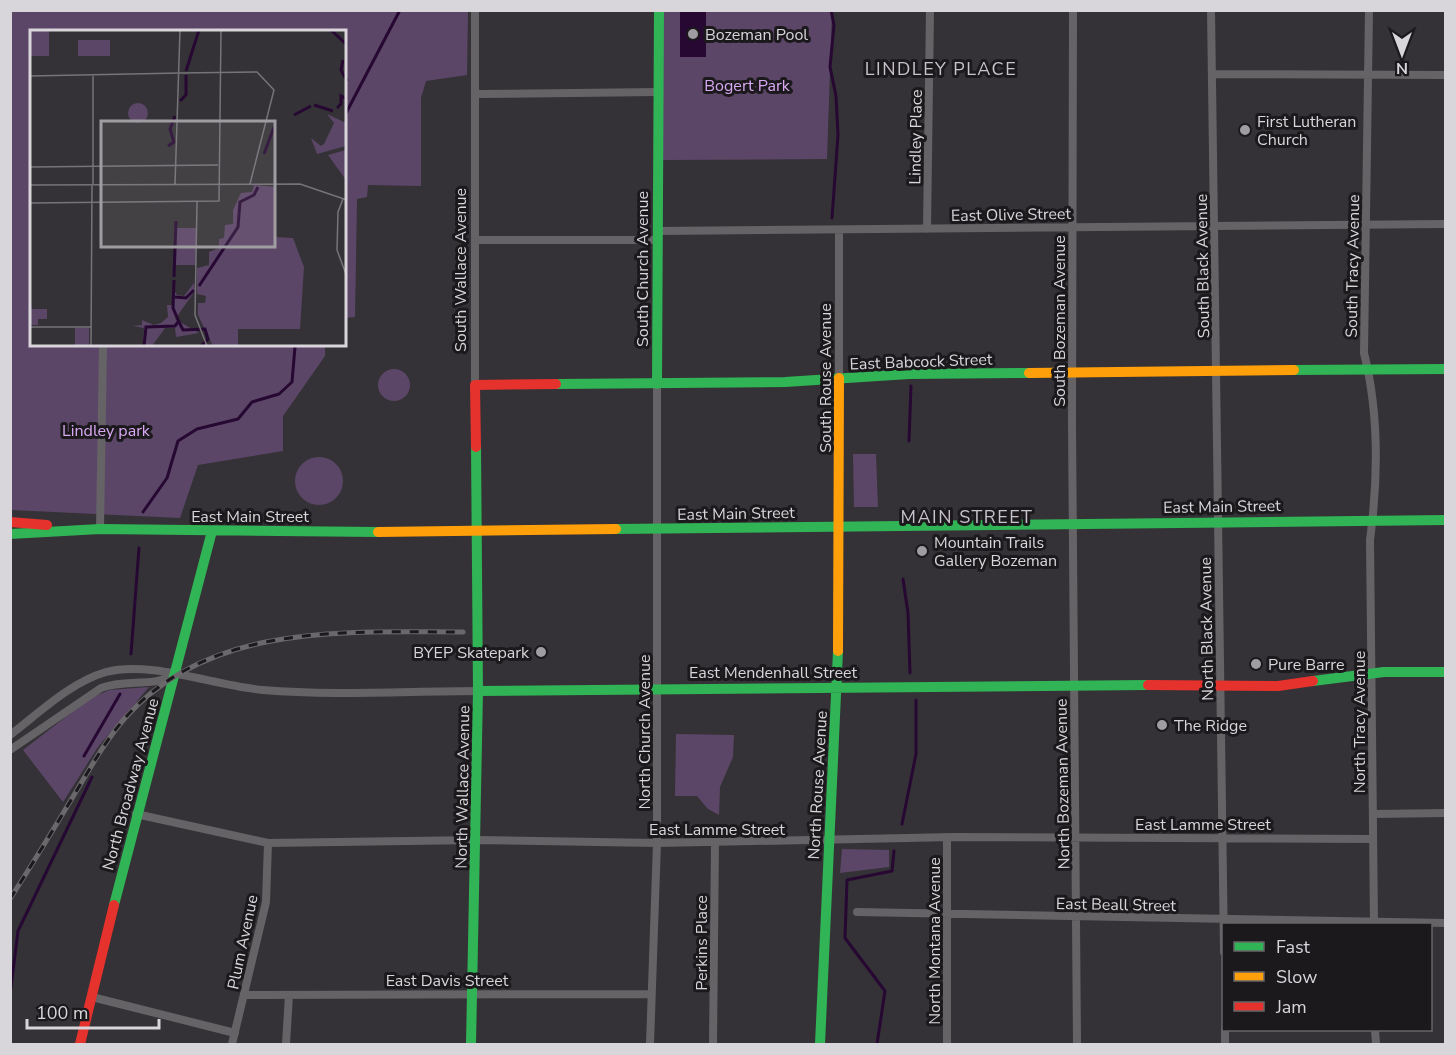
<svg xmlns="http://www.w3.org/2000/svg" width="1456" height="1055" font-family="'Nunito Sans',sans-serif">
<rect width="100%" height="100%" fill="#343236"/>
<path fill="#5c4668" d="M10 11H468L467 75 426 81 421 98V186L368 185 367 197 357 199 355 317 345 318V32H32V345H325V356L283 416V451L198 465 180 518 11 510Z
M663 11H832L827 159 662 160Z
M378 385a16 16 0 1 1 32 0a16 16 0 1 1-32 0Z
M853 454H876L878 507H854Z
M295 481a24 24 0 1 1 48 0a24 24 0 1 1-48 0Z
M149 687 98 747 63 802 23 750 89 699 109 690Z
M676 734 734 735 733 757 720 787 719 815 708 809 697 796H675Z
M842 849 889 850V867L840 873Z"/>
<path fill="#260833" d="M680 11H706V57H680Z"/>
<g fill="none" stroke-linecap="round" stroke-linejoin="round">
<path stroke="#260833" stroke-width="3" d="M831 10 834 25 830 67 836 96 838 135 832 218
M345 115 400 10
M909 441 911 386
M143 512 167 478 178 441 197 429 238 419 252 402 279 394 292 382 295 347 293 345
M903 579 908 613 910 673
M131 654 139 548
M84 756 120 694
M902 824 916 754V700
M10 995 18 931 92 777
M877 1044 885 991 845 938 847 880 892 871 894 851"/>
<path stroke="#656366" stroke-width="8" d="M1073 10 1072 425 1077 1044
M1211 10 1224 952
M1369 10 1364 353C1379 413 1378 480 1370 540L1374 924
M1212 74 1446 75
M476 94 658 92
M927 229 930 10
M839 230V378
M658 231 1446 224
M476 240H657
M475 385V10
M100 529 103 345
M10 735C39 713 71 682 106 672 150 660 215 686 263 690 334 696 407 691 478 691
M10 750 101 688C125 679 150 687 174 676
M136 814 268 843 477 840 657 843 954 837 1373 839
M1373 814 1446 813
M947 837V1044
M857 912 1446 923
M244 995 650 994
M92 997 235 1033
M1225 1030V1044
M1375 1030 1376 1044
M232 1044 266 902 268 843
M286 1044 289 995
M650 1044 657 843V384
M713 1044 715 842"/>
<path stroke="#30b455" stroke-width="10" d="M1294 370 1446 369
M556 384 785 382 909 374 1029 373
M657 384 659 10
M616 529 1446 520
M10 534 100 529 378 532
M1313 681 1384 672H1446
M478 691 1148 685
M114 905 212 531
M471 1044 478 691 476 447
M820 1044 838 651"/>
<path stroke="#ff9f0a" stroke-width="10" d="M1029 373 1294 370
M378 532 616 529
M838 651 839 378"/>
<path stroke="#e5322d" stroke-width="10" d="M476 447 475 385 556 384
M10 522 47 525
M1148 685 1278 686 1313 681
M80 1044 114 905"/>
<g stroke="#6a686b" stroke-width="5">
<path id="rail" d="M10 899C33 863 55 827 77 790 92 765 106 740 125 718 210 622 347 632 463 632"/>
</g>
<use href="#rail" stroke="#1b191c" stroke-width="3" stroke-dasharray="9" stroke-linecap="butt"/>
</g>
<g fill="#9f9da1" stroke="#1b191c" stroke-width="2">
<circle cx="693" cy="34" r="6"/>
<circle cx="1245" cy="130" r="6"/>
<circle cx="922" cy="551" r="6"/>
<circle cx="541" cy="652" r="6"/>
<circle cx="1256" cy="664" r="6"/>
<circle cx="1162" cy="725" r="6"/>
</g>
<g text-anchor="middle" stroke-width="6" stroke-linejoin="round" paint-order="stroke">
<g font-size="16" fill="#d9d6db" stroke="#1b191c" text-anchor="start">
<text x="705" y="40">Bozeman Pool</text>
<text x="1257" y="127">First Lutheran<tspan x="1257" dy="18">Church</tspan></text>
<text x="934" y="548">Mountain Trails<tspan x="934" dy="18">Gallery Bozeman</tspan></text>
<text x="529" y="658" text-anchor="end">BYEP Skatepark</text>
<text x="1268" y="670">Pure Barre</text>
<text x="1174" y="731">The Ridge</text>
</g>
<g font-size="16" fill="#daa9f4" stroke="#1b191c">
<text x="747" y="91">Bogert Park</text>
<text x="106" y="436">Lindley park</text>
</g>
<g font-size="16" fill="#d9d6db" stroke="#1b191c">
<text transform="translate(915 137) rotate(-89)" y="6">Lindley Place</text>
<text transform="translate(1011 214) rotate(-1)" y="6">East Olive Street</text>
<text transform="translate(1202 266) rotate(-91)" y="6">South Black Avenue</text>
<text transform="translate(1352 266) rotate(-89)" y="6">South Tracy Avenue</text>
<text transform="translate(642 269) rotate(-90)" y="6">South Church Avenue</text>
<text transform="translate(460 270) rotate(-90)" y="6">South Wallace Avenue</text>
<text transform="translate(1059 321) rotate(-90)" y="6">South Bozeman Avenue</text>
<text transform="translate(921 361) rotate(-2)" y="6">East Babcock Street</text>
<text transform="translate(825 378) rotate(-90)" y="6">South Rouse Avenue</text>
<text transform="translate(1222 506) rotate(-1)" y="6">East Main Street</text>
<text transform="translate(736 513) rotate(-1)" y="6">East Main Street</text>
<text x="250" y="522">East Main Street</text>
<text transform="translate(1206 629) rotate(-91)" y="6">North Black Avenue</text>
<text x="773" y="678">East Mendenhall Street</text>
<text transform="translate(1359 722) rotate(-90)" y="6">North Tracy Avenue</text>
<text transform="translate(644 732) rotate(-90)" y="6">North Church Avenue</text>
<text transform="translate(130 784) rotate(-75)" y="6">North Broadway Avenue</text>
<text transform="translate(1062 784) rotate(-91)" y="6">North Bozeman Avenue</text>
<text transform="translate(817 785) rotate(-87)" y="6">North Rouse Avenue</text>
<text transform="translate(462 787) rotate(-89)" y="6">North Wallace Avenue</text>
<text x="1203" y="830">East Lamme Street</text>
<text x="717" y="835">East Lamme Street</text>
<text transform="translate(1116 904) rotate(1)" y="6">East Beall Street</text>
<text transform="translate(934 941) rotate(-90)" y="6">North Montana Avenue</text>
<text transform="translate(242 942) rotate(-78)" y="6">Plum Avenue</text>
<text transform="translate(701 943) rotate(-90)" y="6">Perkins Place</text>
<text x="447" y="986">East Davis Street</text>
</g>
<g font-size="18" letter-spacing="1.5" fill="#c8c2cc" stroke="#1b191c">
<text x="941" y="75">LINDLEY PLACE</text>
<text x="967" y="523">MAIN STREET</text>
</g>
</g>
<g transform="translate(30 30)">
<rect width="316" height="316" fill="#343236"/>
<path d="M0 0H19V26H0ZM48 10H80V26H48ZM98 83a10 10 0 1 1 20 0a10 10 0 1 1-20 0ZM297 84 316 93V116L287 124 281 108 291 116 294 114 304 93ZM316 120V150L298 125ZM224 155 246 157V207L263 208 274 237 270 299H208V316H183L168 285V273H175L176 266 167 264V238L179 235V222L189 218V209L194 208 195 195 203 194V180L211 163 222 162ZM146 198H166V235H145ZM164 253 165 261 145 289 169 303 146 307 145 298H135L122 316H113L114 298 103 296 112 295V290L124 295 131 293 138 287 137 275H142L143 258 147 265 154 266ZM0 279H17V289H8V295H0ZM45 298H59V315H45Z" fill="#5c4668"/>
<path fill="none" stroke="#260833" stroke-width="3" d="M301 0 317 15M313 30 311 40 317 51M156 41 169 0M150 71 156 65V45M284 75 303 81M307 78 311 74V66L317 69M264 85 281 76M138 116 144 112 140 99 145 86M234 124 244 97M144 247 146 191M144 250 143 278 149 292 153 300 175 299 178 309 171 316M169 256 208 197 210 172 224 165 228 157M145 267 156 268 164 260M114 316 116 297 145 296 148 292"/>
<path fill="none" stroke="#767478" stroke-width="1.5" d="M150 43 227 42 244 60 220 154M0 46 150 43M0 137 188 135M63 154V46M145 154 150 0M0 155 270 154 317 170M313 169 308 182 307 220 317 247M167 172 165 285 177 316M0 173 189 171 191 0M0 297H61M61 316 62 155"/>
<path fill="#9f9da1" fill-opacity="0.15" stroke="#9f9da1" stroke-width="3" d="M71 91H245V217H71Z"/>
<rect width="316" height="316" fill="none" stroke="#d9d6db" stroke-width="3"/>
</g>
<rect width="1456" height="1055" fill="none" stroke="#d9d6db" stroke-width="24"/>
<rect x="1222" y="923" width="210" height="108" fill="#1b191c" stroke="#676568" stroke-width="1.5"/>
<rect x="1234" y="942" width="30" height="9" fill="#30b455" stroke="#676568" stroke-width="1.5"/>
<text x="1276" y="953" font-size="18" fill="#d9d6db">Fast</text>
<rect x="1234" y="972" width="30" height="9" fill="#ff9f0a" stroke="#676568" stroke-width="1.5"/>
<text x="1276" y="983" font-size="18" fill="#d9d6db">Slow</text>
<rect x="1234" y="1002" width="30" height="9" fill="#e5322d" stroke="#676568" stroke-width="1.5"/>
<text x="1276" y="1013" font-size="18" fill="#d9d6db">Jam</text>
<g transform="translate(1402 54) rotate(180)" stroke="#1b191c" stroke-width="4.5" paint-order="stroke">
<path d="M0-4.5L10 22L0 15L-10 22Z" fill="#d9d6db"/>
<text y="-9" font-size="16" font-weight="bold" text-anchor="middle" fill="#d9d6db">N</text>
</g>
<path d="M27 1019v9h132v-9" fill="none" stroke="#d9d6db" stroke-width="3"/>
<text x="36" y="1019" font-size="18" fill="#d9d6db" stroke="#1b191c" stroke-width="4.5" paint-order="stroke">100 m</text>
</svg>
